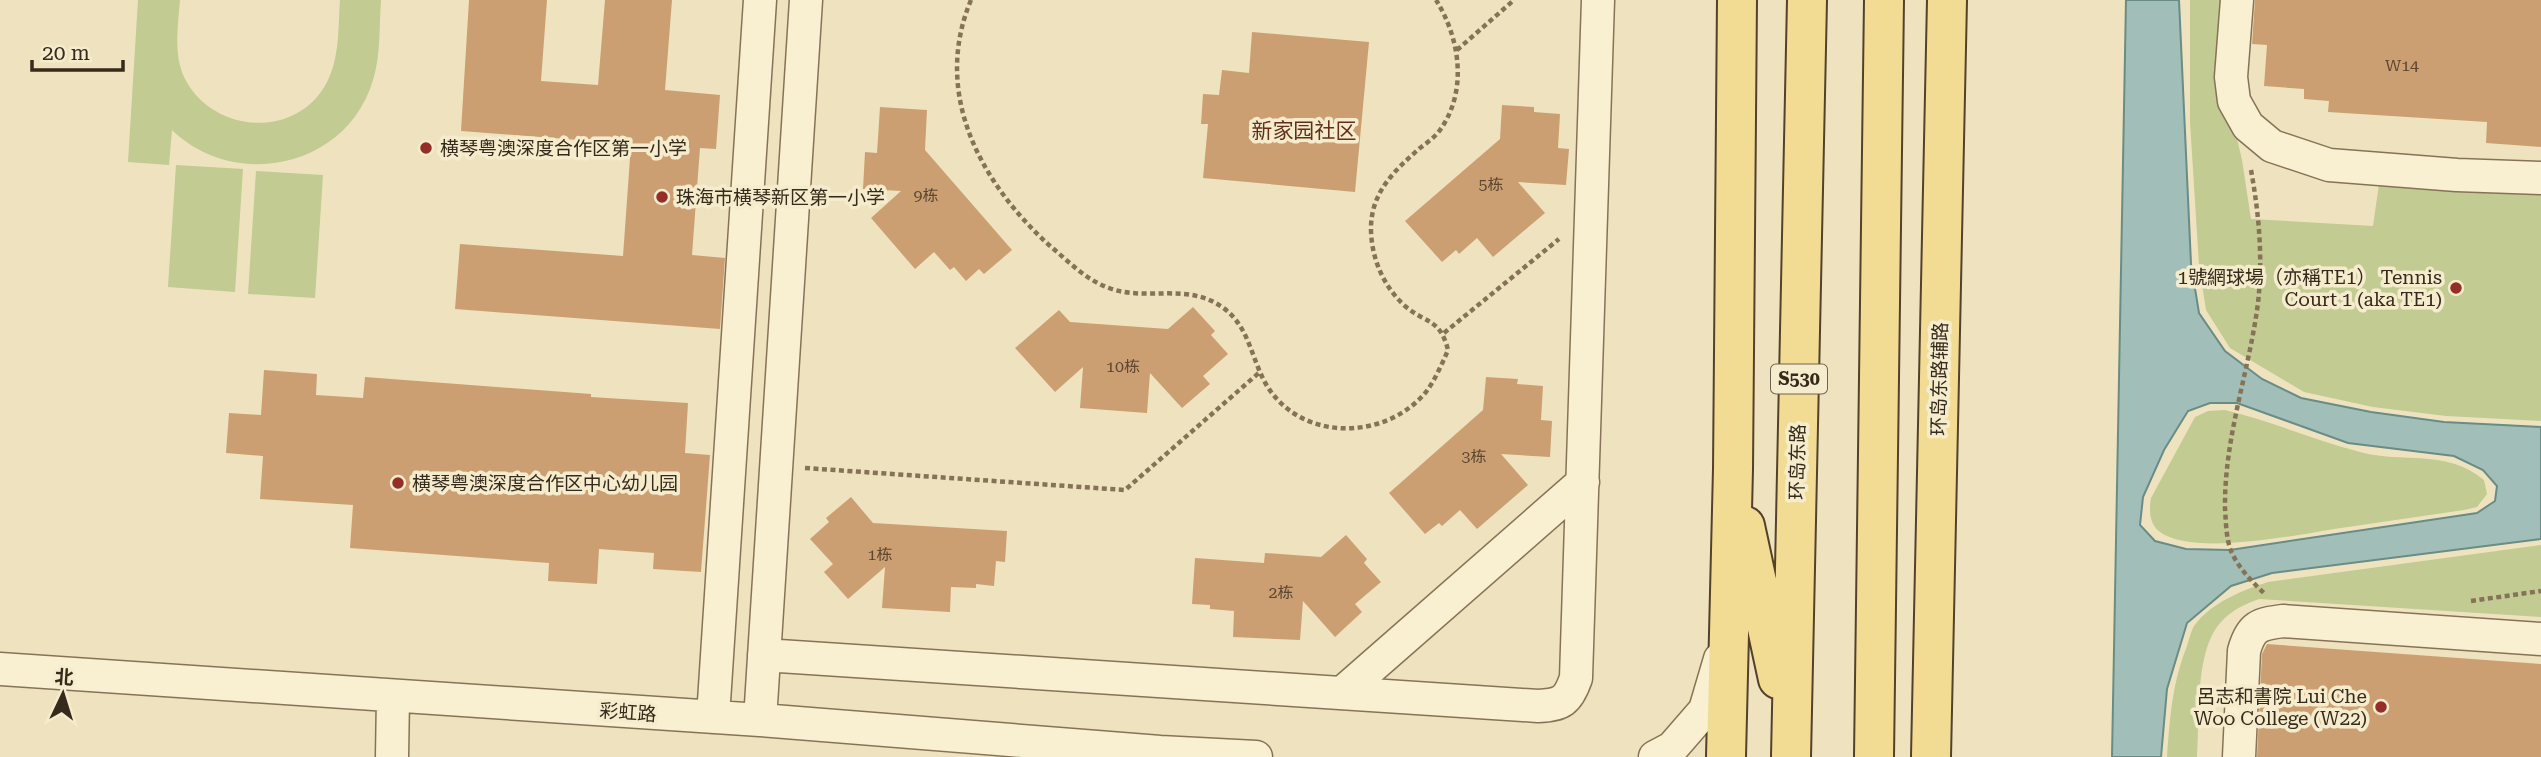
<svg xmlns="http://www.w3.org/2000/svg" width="2541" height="757" font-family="'Roboto Serif','Noto Sans SC',serif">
<rect width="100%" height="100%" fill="#eee3be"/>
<path fill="#c1cb92" d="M138 0H180C178 26 173 55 185 79 213 133 295 140 326 84 340 59 338 28 340 0H381C379 26 381 55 373 80 347 168 235 191 172 130L169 165 128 162Z
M2190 0H2228V100L2242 160 2251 219 2373 226 2379 184 2541 183V421L2446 416 2373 407 2304 392 2230 348 2206 310 2199 265 2190 122Z
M176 165 243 169 235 292 168 287Z
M256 171 323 175 315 298 248 294Z
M2225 410C2271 421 2314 440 2360 452 2403 464 2445 448 2484 480L2487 494 2477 507 2464 510C2423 516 2382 522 2341 528 2300 534 2194 557 2160 532 2149 524 2149 510 2151 498L2195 417 2208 411Z
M2541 545V617L2259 599C2245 604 2232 610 2222 621 2194 649 2200 720 2197 757H2167C2170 717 2172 684 2187 646 2189 640 2191 631 2194 626 2212 602 2241 591 2268 582Z"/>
<path fill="#a1bfb8" stroke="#698c86" stroke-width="2" fill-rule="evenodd" d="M2126 0H2179L2191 264 2199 313 2225 351 2262 379 2301 398 2371 412 2444 422 2541 427V539L2272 573 2231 586 2187 623 2167 689 2161 757H2112ZM2210 403H2237L2348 443 2454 456 2483 470 2497 486 2495 501 2477 513 2230 550 2186 549 2155 541 2140 525 2143 497 2164 450 2188 411Z"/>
<path fill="#cc9f73" d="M469 0H547L541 81 598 85 605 0H672L665 90 720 95 716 149 700 148 692 255 725 258 720 329 455 309 460 244 623 256 631 144 461 131Z
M2255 0H2541V147L2486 143 2487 122 2328 112 2329 101 2304 99V89L2264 86 2267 45 2252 44Z
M1252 32 1369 42 1355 192 1203 178 1208 124H1201L1203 94 1219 95 1222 70 1249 73Z
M1502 105 1534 107V112L1560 114 1558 148 1569 149 1566 185 1518 182 1545 213 1493 257 1477 238 1459 254 1456 250 1442 262 1405 221 1500 139Z
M880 107 927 110 925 150 1012 250 984 274 979 269 966 281 954 267 950 270 934 252 915 269 871 218 901 191 863 189 865 152 877 153Z
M1193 307 1215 331 1211 335 1228 354 1203 376 1210 384 1182 408 1150 373 1147 413 1080 408 1083 367 1055 392 1015 348 1059 310 1070 322 1168 329Z
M264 370 317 374 316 395 363 398 365 377 591 394V397L688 403 685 453 710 455 701 572 653 569 654 553 599 549 597 584 548 581 549 563 350 548 353 505 260 499 263 456 226 453 229 413 261 415Z
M1486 377 1518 379 1517 384 1543 386 1541 420 1552 421 1550 457 1501 454 1528 485 1477 529 1460 510 1442 526 1439 523 1425 534 1389 493 1483 410Z
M851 497 873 523 1007 531 1005 562 996 561 994 586 976 584V588L951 587 950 612 882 608 885 567 848 599 824 572 833 564 810 539 829 522 826 518Z
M1346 535 1367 559 1364 563 1381 582 1355 604 1362 612 1335 637 1303 601 1300 640 1233 637 1234 611 1210 609V605L1192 604 1195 558 1264 563 1265 553 1321 557Z
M2267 644 2541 664V757H2257L2262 654Z"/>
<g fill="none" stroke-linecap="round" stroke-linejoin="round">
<g stroke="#867357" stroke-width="35">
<path id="minor" d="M2237 0 2231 77 2234 101 2248 126 2272 146 2329 165 2457 175 2541 178
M764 655 1538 706C1562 705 1568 701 1576 678L1598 0
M0 669 760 720 1160 752 1256 757
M1342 693 1583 482
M713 717 760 0
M760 720 806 0
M392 757 393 697
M1655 757 1672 748 1705 710 1720 659
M2239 757 2244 651C2251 626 2259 624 2283 621L2541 639"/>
</g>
<g stroke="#53412b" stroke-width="42">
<path id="major" d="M1745 526 1778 679
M1726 757 1733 469 1737 0
M1791 757 1807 0
M1874 757 1884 0
M1931 757 1947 0"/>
</g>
<path stroke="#867357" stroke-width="4.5" stroke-dasharray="5 3.5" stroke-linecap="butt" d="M971 0C932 93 980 182 1049 245 1068 261 1086 280 1109 288 1147 302 1186 282 1222 307 1251 327 1251 362 1269 389 1305 442 1386 440 1426 392 1435 380 1442 364 1448 350 1440 318 1426 324 1405 306 1384 287 1372 260 1371 231 1370 193 1394 171 1420 148 1427 143 1435 137 1440 130 1468 91 1460 38 1436 0
M1457 50 1514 0
M2251 170C2259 214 2263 258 2258 303 2249 373 2224 437 2225 509 2226 522 2226 538 2231 551 2238 567 2251 581 2264 593
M1444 333 1559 239
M805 468 1125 490 1261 371
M2471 601 2541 591"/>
<use href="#minor" stroke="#f9f0d1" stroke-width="32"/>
<use href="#major" stroke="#f2dc94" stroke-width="38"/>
</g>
<g fill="#952e26" stroke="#f5eccd" stroke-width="2.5">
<circle cx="426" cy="148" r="7"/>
<circle cx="662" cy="197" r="7"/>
<circle cx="2456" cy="288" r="7"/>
<circle cx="398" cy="483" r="7"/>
<circle cx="2381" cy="707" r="7"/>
</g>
<g text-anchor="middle" stroke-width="7" stroke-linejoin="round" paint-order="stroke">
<g font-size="16" fill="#5b4731">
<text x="2402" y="71">W14</text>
<text x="1491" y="190">5栋</text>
<text x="926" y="201">9栋</text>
<text x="1123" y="372">10栋</text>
<text x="1474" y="462">3栋</text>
<text x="880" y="560">1栋</text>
<text x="1281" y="598">2栋</text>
</g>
<rect fill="#f5eccd" stroke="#6f6450" stroke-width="2" x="1771" y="364.5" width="56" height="29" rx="5"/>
<g font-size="18" font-weight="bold" fill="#352a1b">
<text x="1799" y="385">S530</text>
</g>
<g font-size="19" fill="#352a1b" stroke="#f5eccd" text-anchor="start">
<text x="440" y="155">横琴粤澳深度合作区第一小学</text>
<text x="676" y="204">珠海市横琴新区第一小学</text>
<text x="2442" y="284" text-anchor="end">1號網球場（亦稱TE1） Tennis<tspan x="2442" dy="22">Court 1 (aka TE1)</tspan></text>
<text x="412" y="490">横琴粤澳深度合作区中心幼儿园</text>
<text x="2367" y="703" text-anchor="end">呂志和書院 Lui Che<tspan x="2367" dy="22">Woo College (W22)</tspan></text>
</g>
<g font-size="19" fill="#352a1b" stroke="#f5eccd">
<text transform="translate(1939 379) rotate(-89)" y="7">环岛东路辅路</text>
<text transform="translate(1797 462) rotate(-89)" y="7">环岛东路</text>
<text transform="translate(628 712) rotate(4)" y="7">彩虹路</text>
</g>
<g font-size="21" fill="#622f1b" stroke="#f5eccd">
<text x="1304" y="138">新家园社区</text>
</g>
</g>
<g transform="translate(63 694) rotate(4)" stroke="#f5eccd" stroke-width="5" paint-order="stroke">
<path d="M0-5L12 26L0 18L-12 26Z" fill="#352a1b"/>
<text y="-10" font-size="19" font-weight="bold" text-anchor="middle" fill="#352a1b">北</text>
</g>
<path d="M32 60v10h91v-10" fill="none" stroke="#352a1b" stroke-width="3.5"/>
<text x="42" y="60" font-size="21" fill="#352a1b" stroke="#f5eccd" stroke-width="5" paint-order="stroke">20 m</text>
</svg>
